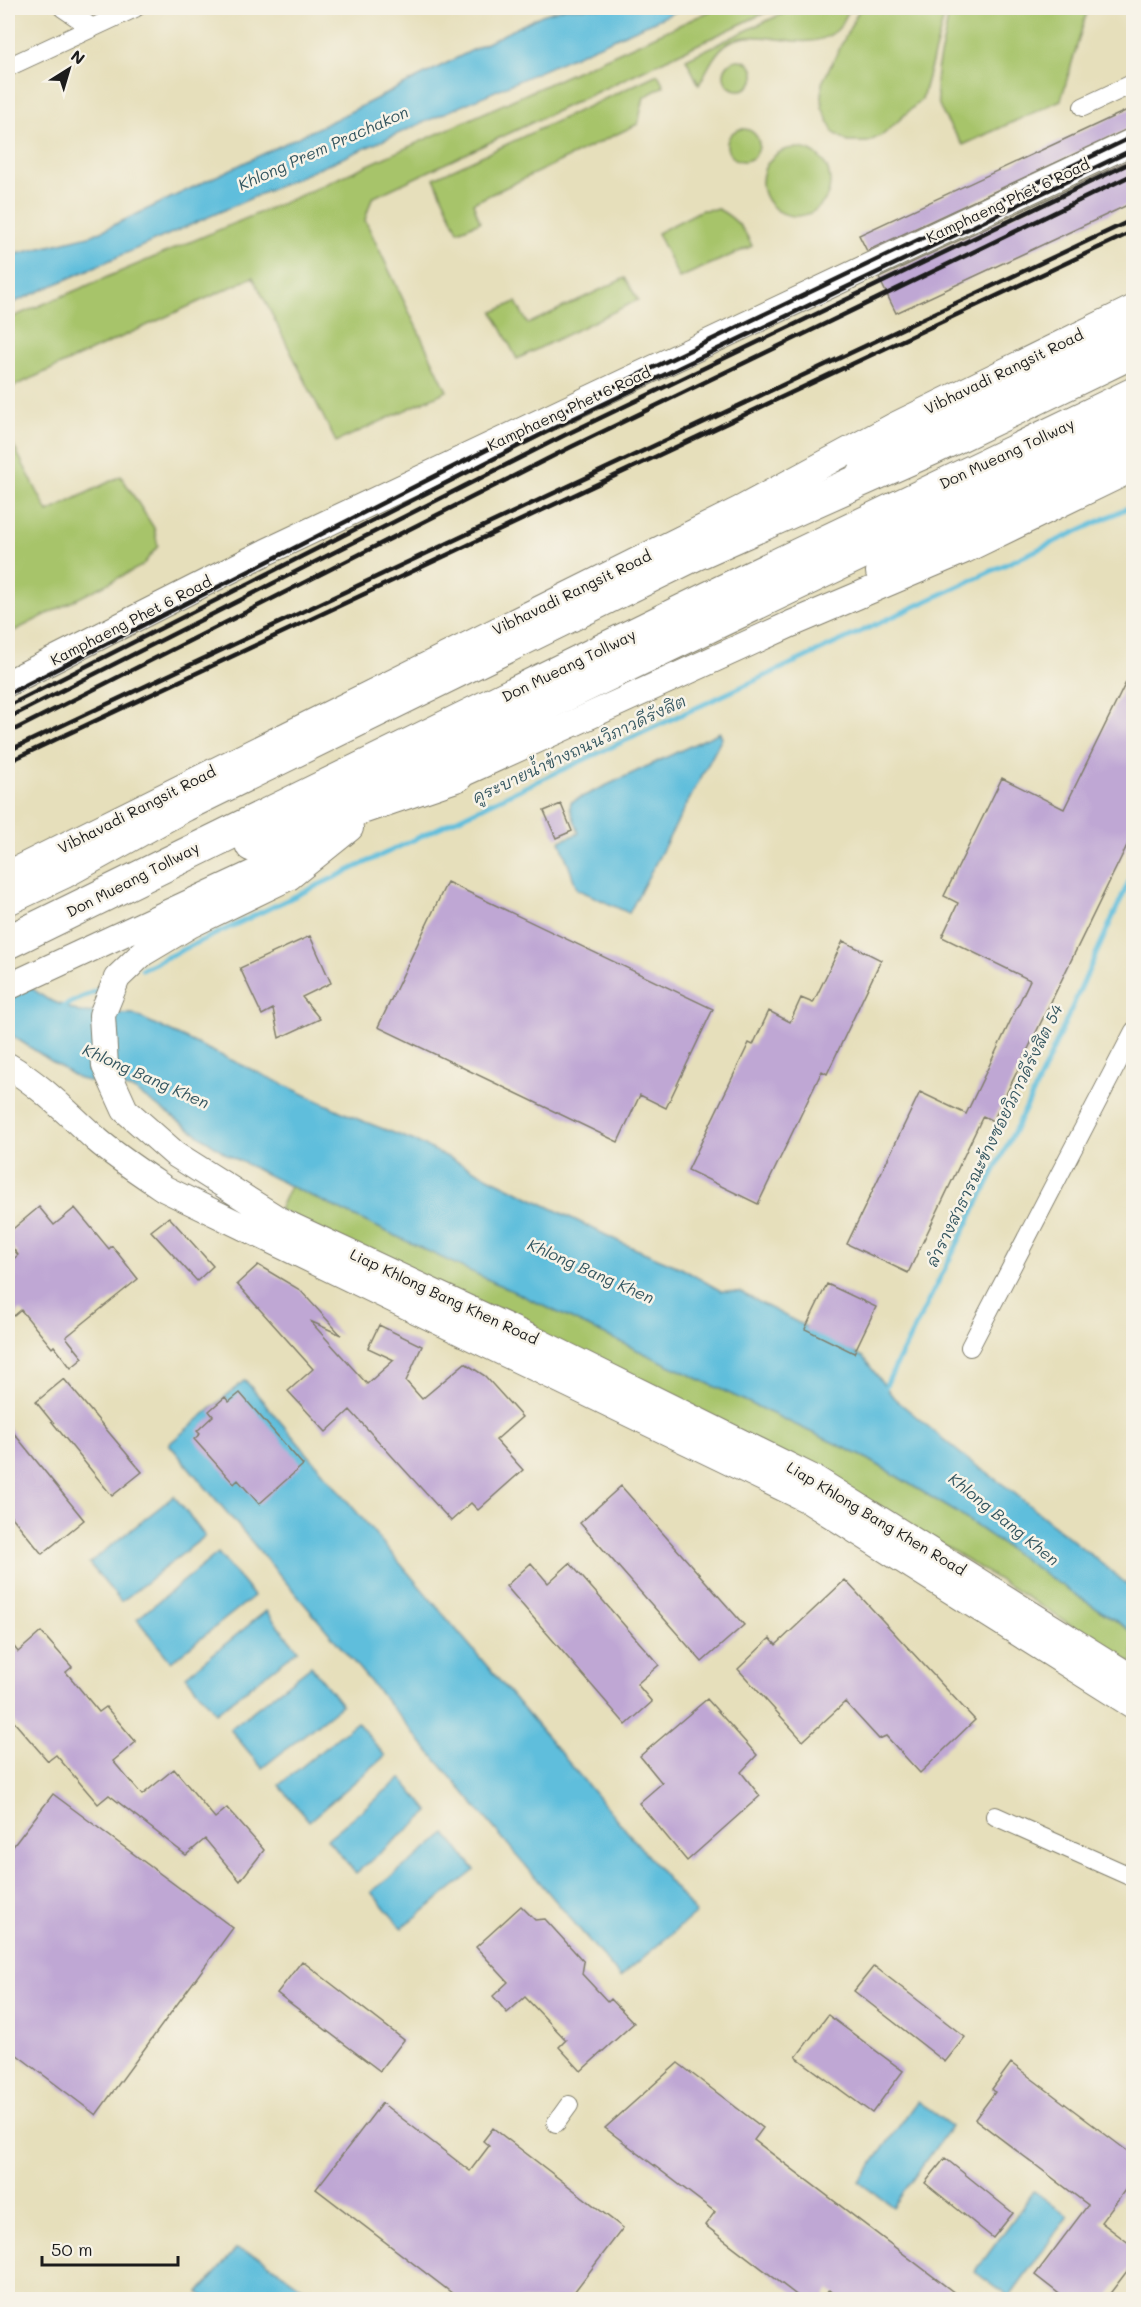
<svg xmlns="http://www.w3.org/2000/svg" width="1141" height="2307" font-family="Mali,'Playpen Sans Thai',sans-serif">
<rect width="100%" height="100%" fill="#f7f3e8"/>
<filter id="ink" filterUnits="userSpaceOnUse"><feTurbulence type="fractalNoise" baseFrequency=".0167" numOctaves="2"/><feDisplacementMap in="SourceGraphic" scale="12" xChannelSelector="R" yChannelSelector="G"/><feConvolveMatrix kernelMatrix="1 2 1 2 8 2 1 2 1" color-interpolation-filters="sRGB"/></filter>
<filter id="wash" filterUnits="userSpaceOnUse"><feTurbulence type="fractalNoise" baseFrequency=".008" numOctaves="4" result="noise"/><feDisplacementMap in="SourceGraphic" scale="24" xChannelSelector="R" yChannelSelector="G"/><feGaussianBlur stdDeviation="1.35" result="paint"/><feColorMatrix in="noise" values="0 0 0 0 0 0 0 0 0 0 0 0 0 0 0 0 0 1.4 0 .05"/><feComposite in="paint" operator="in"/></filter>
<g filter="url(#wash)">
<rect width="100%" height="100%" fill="#e6dfbb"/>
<path fill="#a7c46b" stroke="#627044" stroke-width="1.5" d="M717 8H775L372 198 365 220 447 391 336 442 253 277 8 389V319L299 196Z
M794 8H850C846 15 842 27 836 31 804 57 760 24 728 43 715 51 706 72 699 85L686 59Z
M860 8H942L943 21 922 99 884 134 868 142H848L833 132 822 107V83Z
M948 8H1088L1061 100 963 145C954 131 939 113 937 96 932 66 949 37 948 8Z
M724 75a15 15 0 1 1 30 0a15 15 0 1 1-30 0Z
M658 74 664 86 644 97 638 124 473 203 480 222 458 231 434 178Z
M727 145a16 16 0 1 1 32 0a16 16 0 1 1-32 0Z
M762 182a34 34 0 1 1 68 0a34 34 0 1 1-68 0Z
M718 209C735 218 744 228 752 246L679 278 657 233 702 210Z
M625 278 638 300 517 359 493 312 516 302 528 324Z
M8 435 48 512 121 476 154 528 158 546 142 566 8 634Z
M290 1186 868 1459 956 1512 1059 1584 1133 1632V1664L940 1543 279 1210Z"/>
<path fill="#5ebedc" stroke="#3d6d7c" stroke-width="1.5" d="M565 8H684L8 305V258L17 254 93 235 336 119 542 15Z
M720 732 722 738 629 913 577 889 560 841 579 833 570 808 571 802Z
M8 971 47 999 79 1012 133 1014 355 1118 417 1142 622 1243 681 1268 721 1291 740 1292 863 1357 894 1398 967 1459 1008 1488 1133 1589V1632L1059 1584 956 1512 868 1459 290 1186 228 1155 134 1090 79 1079 8 1033Z
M245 1380 696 1913 620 1977 169 1444Z
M174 1496 205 1536 121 1602 89 1563Z
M218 1553 254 1596 171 1662 137 1619Z
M266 1611 298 1650 216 1713 186 1676Z
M311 1666 342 1705 262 1768 230 1729Z
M357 1722 385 1756 309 1821 279 1785Z
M401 1778 429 1812 356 1873 327 1839Z
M446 1834 475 1870 402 1928 371 1892Z
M917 2101 951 2126 893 2207 859 2182Z
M1034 2191 1068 2216 1009 2297 975 2272Z
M236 2249 261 2258 319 2299H207L199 2293Z"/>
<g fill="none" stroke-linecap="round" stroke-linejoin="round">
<path stroke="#5ebedc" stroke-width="5" d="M142 969 510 794 1134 505
M58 1009 104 987
M883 1391 1033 1094 1134 870"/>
</g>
<g id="blocks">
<path fill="#bfa7d4" d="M1134 107V126L867 251 859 235Z
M1134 158V202L896 313 879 278Z
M1134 666V831L993 1121 983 1116 908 1273 847 1244 920 1092 966 1114 1030 980 942 937 958 903 944 896 1002 778 1064 809Z
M561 804 572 831 556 838 544 811Z
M447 882 713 1009 666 1108 640 1095 618 1142 378 1027Z
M310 936 331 983 302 997 320 1019 279 1038 273 1009 262 1015 240 968Z
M843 941 881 960 827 1074 822 1071 758 1204 688 1170 749 1043 753 1045 769 1011 790 1022 801 998 813 1003Z
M39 1207 54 1225 75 1208 109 1249 112 1246 138 1279 66 1337 83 1358 71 1368 54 1346 52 1348 21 1310 14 1316 8 1308V1264L18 1255 8 1242V1233Z
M169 1217 213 1266 197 1281 151 1231Z
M258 1265 300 1290 341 1335 310 1321 367 1384 394 1360 368 1348 379 1325 422 1346 406 1381 422 1399 465 1363 485 1376 522 1417 496 1440 523 1470 478 1510 471 1503 451 1521 350 1410 326 1432 288 1391 313 1369 237 1284Z
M827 1284 876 1307 854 1353 805 1329Z
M64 1379 142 1472 112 1496 36 1402Z
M240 1393 303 1465 259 1504 238 1480 234 1484 194 1439 200 1434 197 1431 213 1416 209 1411 225 1397 229 1402Z
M8 1426 84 1520 42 1554 8 1512Z
M621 1486 744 1625 702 1662 580 1523Z
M531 1563 548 1583 570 1563 659 1665 637 1684 652 1702 626 1725 506 1586Z
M845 1580 975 1720 920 1773 886 1736 879 1739 845 1702 803 1741 738 1669 770 1638 776 1645Z
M41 1632 72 1667 66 1672 99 1712 106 1707 136 1742 113 1761 142 1795 174 1769 215 1818 227 1808 264 1850 240 1881 205 1839 186 1855 109 1795 98 1804 56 1755 48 1761 8 1715 15 1708 8 1699V1639L18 1652Z
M707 1699 757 1755 741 1772 760 1796 687 1861 639 1803 662 1783 640 1756Z
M53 1794 233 1928 96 2115 8 2048V1853Z
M521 1906 535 1920 545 1919 584 1962 582 1974 608 2002 611 1999 634 2023 581 2071 559 2047 566 2040 525 1997 507 2013 493 1996 508 1982 476 1947Z
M302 1961 404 2040 380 2071 277 1993Z
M874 1966 965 2037 945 2062 854 1991Z
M828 2015 903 2071 872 2113 796 2057Z
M678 2063 763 2128 754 2140 964 2300H841L829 2290 822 2300H803L705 2225 715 2212 605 2128Z
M1011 2063 1134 2156V2178L1101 2222 1134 2247V2262L1105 2300H1067L1035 2275 1088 2205 975 2119 995 2092 992 2089Z
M382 2103 470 2171 489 2146 483 2141 493 2128 623 2228 568 2300H461L316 2189Z
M945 2158 1013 2213 993 2238 925 2183Z"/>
</g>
</g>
<g filter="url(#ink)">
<use href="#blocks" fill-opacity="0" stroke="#817e6c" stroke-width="1.5"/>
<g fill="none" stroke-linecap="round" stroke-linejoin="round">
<g stroke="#817e6c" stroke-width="20">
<path id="street" d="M63 8 91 27
M8 67 135 8
M1083 107 1134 83
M970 1347 1134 1031
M995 1816 1134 1878
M556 2123 569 2105"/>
</g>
<g stroke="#817e6c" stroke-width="28">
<path id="secondary" d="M861 460 907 441 1128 331
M879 572 955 527 1134 445
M8 683 266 552 1134 141
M442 783 791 624 965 550 1134 468
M350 828 289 877 190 925 143 953 117 978 102 1015 105 1066 125 1110 175 1154 281 1221 533 1339 817 1480 1134 1679
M8 874 741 509 894 426 1134 308
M8 987 312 846
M8 1066C42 1086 68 1114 97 1140 118 1158 141 1173 165 1189L806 1499 1134 1706"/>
</g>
<g stroke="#817e6c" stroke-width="35">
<path id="highway" d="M356 795 1134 422
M252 845 457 775
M8 898 63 872 184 805 693 555 933 448 1134 351
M8 942 709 598 1134 394"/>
</g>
<use href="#street" stroke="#fff" stroke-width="18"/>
<use href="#secondary" stroke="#fff" stroke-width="26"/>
<use href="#highway" stroke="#fff" stroke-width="33"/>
<path stroke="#1c1c1c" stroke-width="4.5" d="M8 694 555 415 1134 136
M8 706 560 425 1134 149
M8 718 565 435 1134 161
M8 733 571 447 1134 174
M8 751 1134 219
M8 762 1134 231"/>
</g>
</g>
<g text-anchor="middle" stroke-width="5" stroke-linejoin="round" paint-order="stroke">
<g font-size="15" fill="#1c1c1c" stroke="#f7f3e8">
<text transform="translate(1008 201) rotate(-25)" y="5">Kamphaeng Phet 6 Road</text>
<text transform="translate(1004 372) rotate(-26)" y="5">Vibhavadi Rangsit Road</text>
<text transform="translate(569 409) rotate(-25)" y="5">Kamphaeng Phet 6 Road</text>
<text transform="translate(1007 454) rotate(-25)" y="5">Don Mueang Tollway</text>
<text transform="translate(572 593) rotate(-26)" y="5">Vibhavadi Rangsit Road</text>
<text transform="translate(131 621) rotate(-27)" y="5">Kamphaeng Phet 6 Road</text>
<text transform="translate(569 666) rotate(-26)" y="5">Don Mueang Tollway</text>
<text transform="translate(137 810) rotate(-27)" y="5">Vibhavadi Rangsit Road</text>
<text transform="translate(133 880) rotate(-27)" y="5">Don Mueang Tollway</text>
<text transform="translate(444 1297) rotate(25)" y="5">Liap Khlong Bang Khen Road</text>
<text transform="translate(876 1519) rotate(31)" y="5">Liap Khlong Bang Khen Road</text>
</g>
<g font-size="16" font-style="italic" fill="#33555f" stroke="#f7f3e8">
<text transform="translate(323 148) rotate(-24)" y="6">Khlong Prem Prachakon</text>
<text transform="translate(579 749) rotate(-25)" y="6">คูระบายน้ำข้างถนนวิภาวดีรังสิต</text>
<text transform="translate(146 1076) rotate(24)" y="6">Khlong Bang Khen</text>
<text transform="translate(994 1136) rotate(-64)" y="6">ลำรางสาธารณะข้างซอยวิภาวดีรังสิต 54</text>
<text transform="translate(591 1271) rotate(24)" y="6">Khlong Bang Khen</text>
<text transform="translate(1004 1519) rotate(39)" y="6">Khlong Bang Khen</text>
</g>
</g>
<rect width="1141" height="2307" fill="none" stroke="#f7f3e8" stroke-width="30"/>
<g transform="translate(69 69) rotate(37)" stroke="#f7f3e8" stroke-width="4.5" paint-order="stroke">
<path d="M0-4.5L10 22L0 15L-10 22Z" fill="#1c1c1c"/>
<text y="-9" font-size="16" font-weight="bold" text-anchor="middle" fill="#1c1c1c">N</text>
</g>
<path d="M42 2256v9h136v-9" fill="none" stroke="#1c1c1c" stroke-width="3"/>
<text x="51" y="2256" font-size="18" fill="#1c1c1c" stroke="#f7f3e8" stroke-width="4.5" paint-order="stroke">50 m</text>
</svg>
